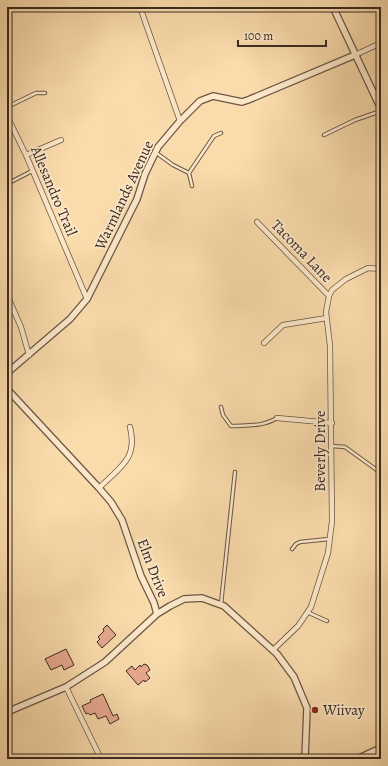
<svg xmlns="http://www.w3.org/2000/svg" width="388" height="766" font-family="Alegreya,serif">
<rect width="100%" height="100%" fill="#fadbac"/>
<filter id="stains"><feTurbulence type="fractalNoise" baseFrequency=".005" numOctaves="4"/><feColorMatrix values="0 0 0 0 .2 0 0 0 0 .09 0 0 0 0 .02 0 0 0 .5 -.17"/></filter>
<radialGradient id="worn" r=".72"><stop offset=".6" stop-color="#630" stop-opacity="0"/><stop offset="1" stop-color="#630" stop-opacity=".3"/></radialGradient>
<path fill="#e8a98f" stroke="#392a23" d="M107 625 116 635 102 648 97 642 100 639 98 637 104 631 103 629Z
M66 649 74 665 64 670 62 665 51 670 45 659Z
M144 664 147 665 150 670 146 673 150 678 145 682 144 680 138 685 126 671 132 666 135 670 140 665 141 667Z
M103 694 113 716 117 714 119 719 110 724 106 716 98 719 95 713 90 715 88 713 86 714 82 706 91 702 90 700Z"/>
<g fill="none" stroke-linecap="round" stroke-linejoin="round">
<g stroke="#695645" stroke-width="4.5">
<path id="service" d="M7 107 36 93H45
M324 135 355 120 381 111
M155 152 173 165 189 173
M7 184 32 171
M192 186 189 173 214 136 221 133
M221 407 223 415 231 426C248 425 262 427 277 418
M332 446 345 447 381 473
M292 549 296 544 300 542 329 539
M221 604 235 472
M307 612 327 621
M369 754 372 759"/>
</g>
<g stroke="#695645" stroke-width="6">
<path id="minor" d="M140 7 180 121
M355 55 381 43
M7 116 26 155 87 299
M26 155 61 140
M257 222 329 296
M7 295 21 327 29 355
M264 343 283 325 327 318
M277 418 332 423
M99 488C120 467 138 459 130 427
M273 650 298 626 311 607 328 553 332 521 330 346 326 312 329 296 332 290 346 279 368 268 381 269
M66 687 101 759"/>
</g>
<g stroke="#695645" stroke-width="8">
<path id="tertiary" d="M333 7 381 109
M7 373 70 319 87 299 137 199 145 174 158 147 180 121 200 101 213 96 242 102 248 100 355 55
M7 389 99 488 111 502 122 520 141 576 154 603 157 614
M7 712 66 687 105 662 157 614 170 606 184 599 202 598 224 606 277 654 294 677 307 708 305 759
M357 759 381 748"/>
</g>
<use href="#service" stroke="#fce8c9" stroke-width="2.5"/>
<use href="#minor" stroke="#fce8c9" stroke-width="4.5"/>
<use href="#tertiary" stroke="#fce8c9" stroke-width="5.5"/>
</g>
<circle fill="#8f2418" stroke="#fce8c9" stroke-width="1.5" cx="315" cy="710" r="4"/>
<g text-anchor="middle" stroke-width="3.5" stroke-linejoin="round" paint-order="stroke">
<g font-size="15" fill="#392a23" stroke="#fce8c9">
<text transform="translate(54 191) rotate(67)" y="5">Allesandro Trail</text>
<text transform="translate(124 195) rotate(-65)" y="5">Warmlands Avenue</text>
<text transform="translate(302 251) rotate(46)" y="5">Tacoma Lane</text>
<text transform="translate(320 451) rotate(-90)" y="5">Beverly Drive</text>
<text transform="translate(153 568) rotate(69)" y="5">Elm Drive</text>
</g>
<g font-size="15" fill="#392a23" stroke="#fce8c9" text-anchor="start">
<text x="323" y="715">Wiivay</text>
</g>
</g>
<rect width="388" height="766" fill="none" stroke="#fadbac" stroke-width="24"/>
<rect x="8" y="8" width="372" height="750" fill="none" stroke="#392a23" stroke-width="2"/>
<rect x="12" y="12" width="364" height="742" fill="none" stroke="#392a23"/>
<path d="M238 40v6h88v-6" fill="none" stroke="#392a23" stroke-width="2"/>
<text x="244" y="40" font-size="12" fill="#392a23" stroke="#fce8c9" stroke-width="3" paint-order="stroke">100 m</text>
<rect width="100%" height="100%" filter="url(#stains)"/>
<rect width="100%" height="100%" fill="url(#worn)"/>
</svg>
